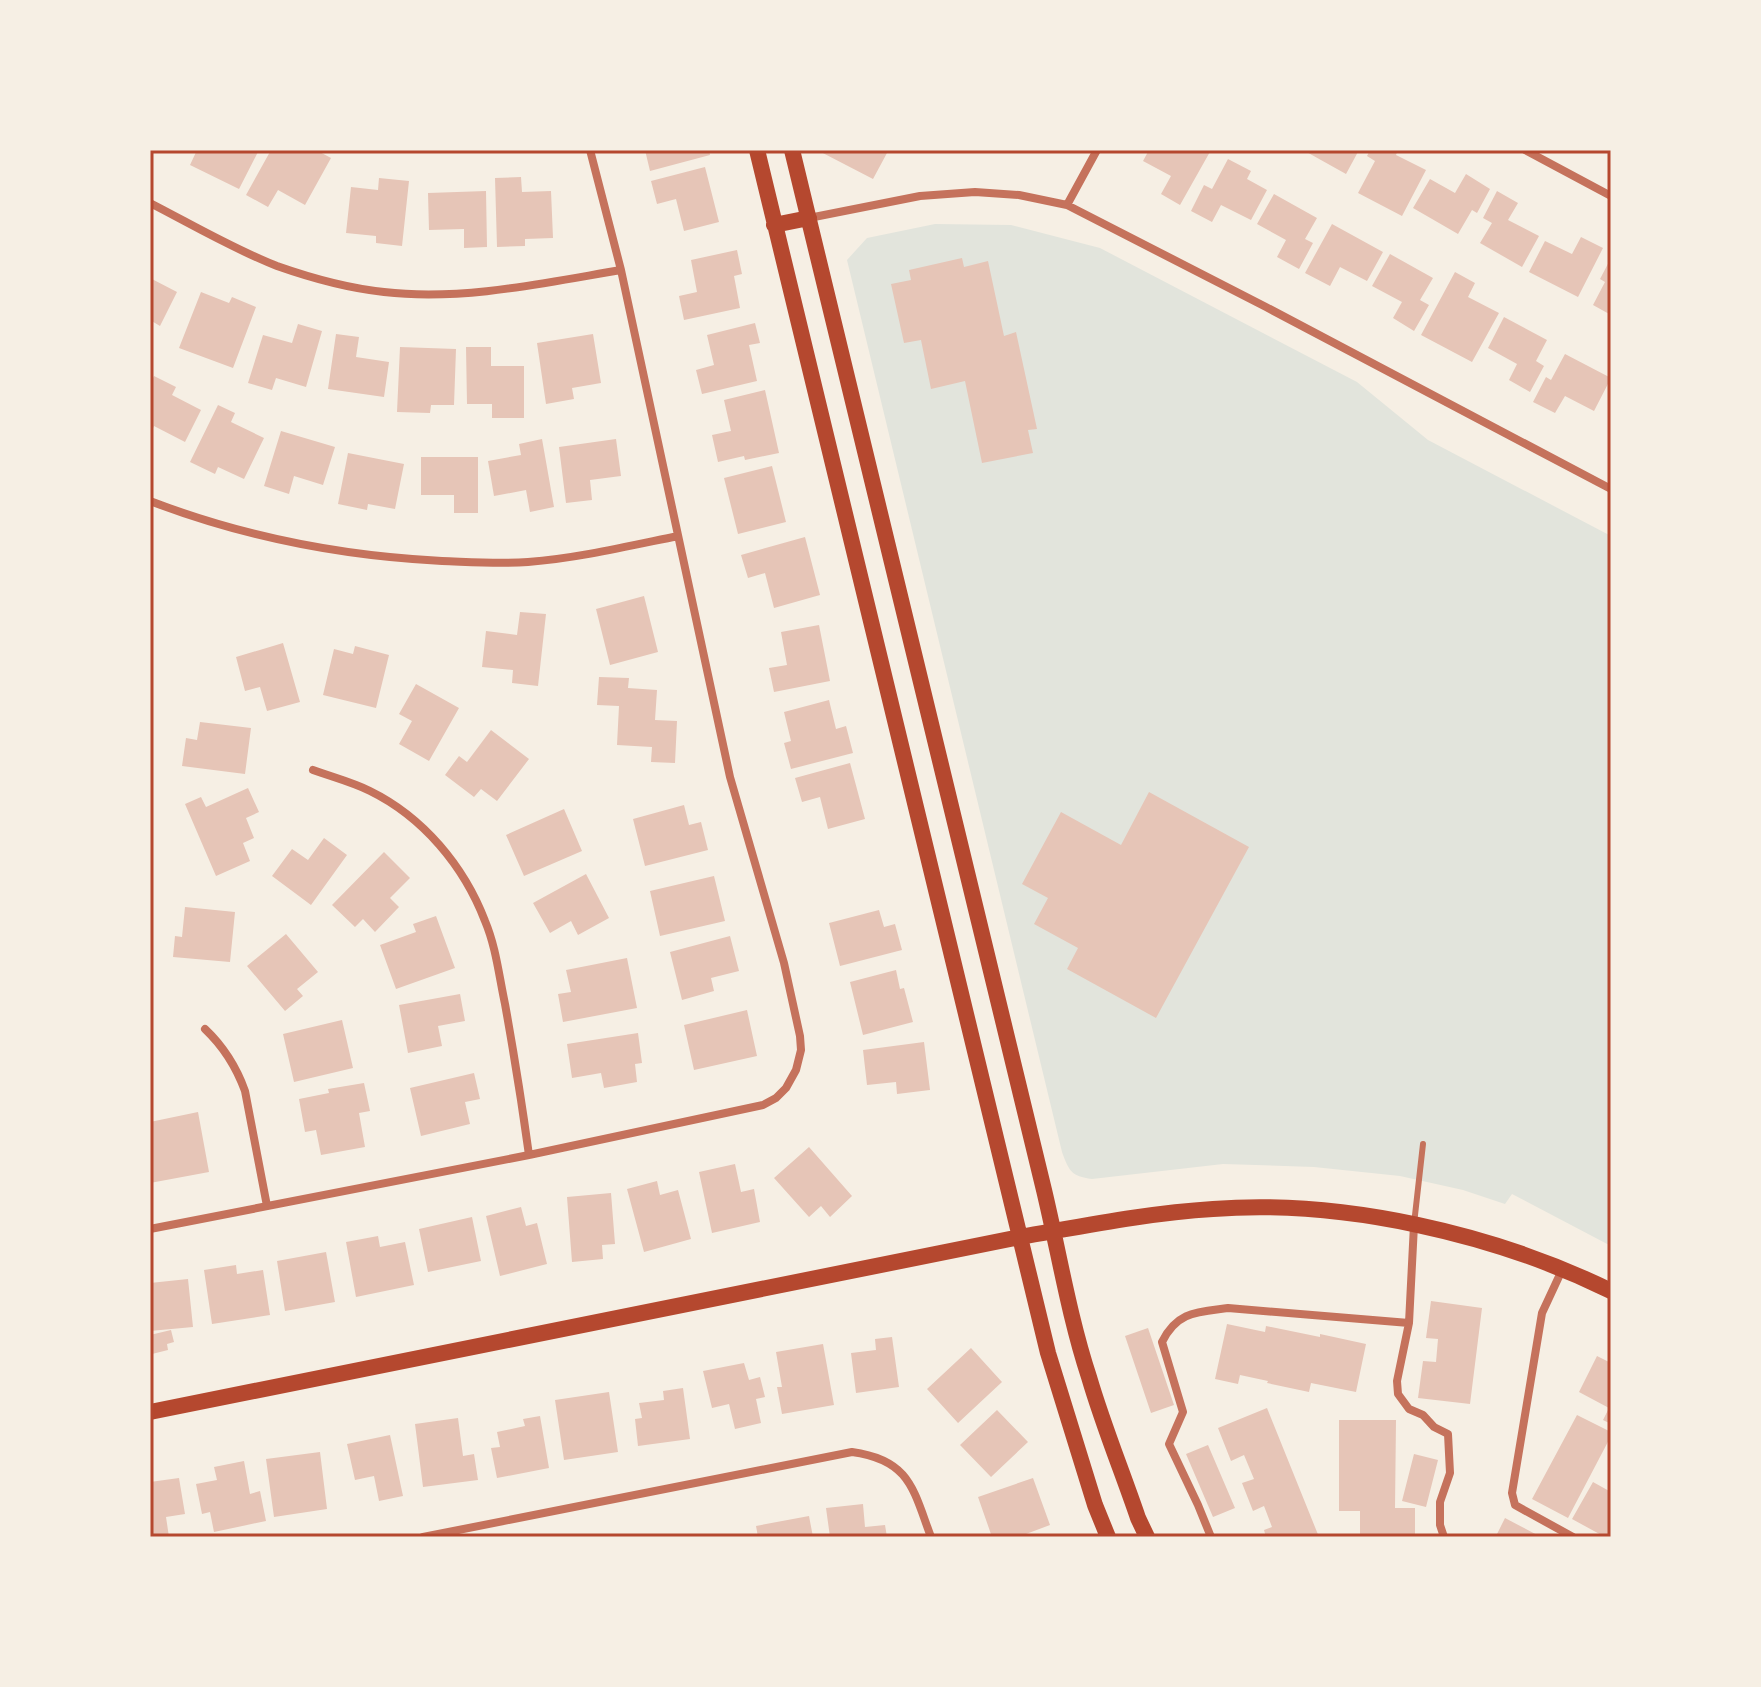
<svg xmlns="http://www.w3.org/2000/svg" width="1761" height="1687" font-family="'Open Sans',sans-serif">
<rect width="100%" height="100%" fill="#f6efe4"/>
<path fill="#e2e4dc" d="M935 224 1011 225 1100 248 1357 382 1428 440 1611 536V1246L1512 1194 1505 1204 1463 1190 1400 1176 1314 1167 1223 1164 1092 1179C1071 1176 1069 1171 1062 1152L847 260 867 238Z"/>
<path fill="#e6c5b7" d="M197 150H259L239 189 190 165Z
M271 150H316L331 158 305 205 278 190 268 207 246 195Z
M645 150H709L710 155 650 171Z
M817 150H881L887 153 873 179Z
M1149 150H1211L1180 205 1161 194 1171 176 1143 161Z
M1303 150H1359L1346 174Z
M1370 150H1398L1396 155 1426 170 1402 216 1358 193 1375 161 1367 156Z
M1228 159 1251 171 1247 179 1267 190 1251 220 1221 205 1212 222 1191 211 1204 185 1212 189Z
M705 167 719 222 684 231 676 199 657 204 651 181Z
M1466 174 1490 189 1477 213 1472 210 1458 234 1413 208 1430 179 1455 193Z
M521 177 522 192 551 191 553 238 525 239V246L497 247 495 178Z
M379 178 409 181 402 246 376 243V236L346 233 351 187 378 190Z
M486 191 487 247 464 248V229L429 230 428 193Z
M1497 191 1518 203 1508 220 1539 236 1522 267 1480 243 1492 223 1483 218Z
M1274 194 1317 218 1305 239 1313 243 1299 269 1277 257 1286 240 1257 224Z
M1332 224 1383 252 1367 281 1340 267 1330 286 1305 273Z
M1581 237 1603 248 1578 297 1529 272 1545 241 1572 254Z
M737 250 742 274 734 276 740 308 684 320 679 296 697 292 691 260Z
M1390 254 1433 278 1420 300 1429 305 1414 331 1393 318 1402 302 1372 286Z
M962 258 964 267 988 261 1004 336 1016 332 1037 429 1028 430 1033 453 982 463 965 381 931 389 921 340 904 343 891 284 911 280 909 270Z
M1611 258V315L1593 305 1605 282 1600 279Z
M1455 272 1475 283 1468 297 1499 313 1472 362 1421 335Z
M150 278 177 292 160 326 150 320Z
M201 292 229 303 232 297 256 307 233 368 179 348Z
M1504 317 1547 340 1536 361 1544 366 1530 392 1509 380 1517 364 1488 348Z
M755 323 760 343 749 345 757 381 702 394 696 370 714 365 707 335Z
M298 324 322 331 306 387 276 378 272 390 248 383 263 335 292 343Z
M336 334 359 337 356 357 389 362 384 397 328 389Z
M593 334 601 383 572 388 574 399 546 404 537 343Z
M400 347 456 349 454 405H431L430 413 397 412Z
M466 347H491V366H524V418H492V404H467Z
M1565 354 1611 378 1594 411 1565 396 1555 413 1533 402 1546 377 1551 380Z
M154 376 176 387 172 395 201 410 185 442 154 426 150 435V384Z
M765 390 779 453 745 460 744 456 718 462 712 435 731 431 724 400Z
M218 405 235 413 231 422 264 438 244 479 218 467 215 474 190 462Z
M281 431 335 447 323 485 294 476 289 494 264 486Z
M542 439 554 507 530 512 526 490 494 496 488 461 521 455 519 444Z
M616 439 621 476 590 480 592 500 566 503 559 447Z
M348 453 404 464 395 509 368 504 367 510 338 504Z
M421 457H478V513H454V495H421Z
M772 466 786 522 738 534 724 478Z
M805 537 820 595 774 608 765 573 748 578 741 555Z
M644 596 658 652 610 665 596 609Z
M520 612 546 614 538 686 512 683 513 670 482 667 486 631 517 635Z
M819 625 830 681 774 692 769 668 787 665 781 632Z
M283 643 300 702 267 711 260 687 245 691 236 657Z
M355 646 389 655 376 708 323 695 334 649 353 654Z
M599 677 629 678 628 688 657 690 655 720 677 721 675 763 651 762 652 747 617 745 619 706 597 705Z
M416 684 459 708 429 761 399 744 412 721 399 714Z
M829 700 836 729 846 726 853 753 791 769 784 743 791 741 784 712Z
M200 722 251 728 245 774 182 766 186 738 197 740Z
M491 730 529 759 497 801 481 789 474 797 445 775 459 756 467 762Z
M850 763 865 819 828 829 820 797 802 802 795 778Z
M248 788 259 812 246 818 254 838 243 843 250 861 216 876 185 804 201 797 206 807Z
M1149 792 1249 847 1156 1018 1067 969 1078 948 1034 924 1048 898 1022 884 1061 812 1121 845Z
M684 805 689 825 701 822 708 850 645 866 633 819Z
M564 809 582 851 524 876 506 835Z
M324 838 347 855 311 905 272 876 292 849 308 860Z
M384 852 410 878 390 898 399 907 375 932 363 919 355 927 332 905Z
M586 874 609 918 578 935 571 921 550 933 533 903Z
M714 876 725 921 660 936 650 891Z
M185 907 235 912 230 962 173 957 175 936 182 937Z
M879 910 884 927 895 924 902 950 840 966 829 923Z
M436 916 455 968 396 989 380 945 416 932 413 924Z
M286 934 318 972 297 989 303 996 285 1011 247 966Z
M730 936 739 971 711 978 714 991 682 1000 670 952Z
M627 958 637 1008 563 1022 558 994 571 992 566 970Z
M896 970 900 989 904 988 913 1022 863 1035 850 982Z
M460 994 465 1021 438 1026 442 1046 408 1053 399 1005Z
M747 1010 757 1056 694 1070 684 1025Z
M342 1020 353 1068 294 1082 283 1034Z
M638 1033 642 1063 635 1064 637 1082 604 1088 601 1073 572 1078 567 1044Z
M924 1042 930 1090 897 1094 896 1082 867 1085 863 1050Z
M474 1073 480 1099 465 1102 470 1124 421 1136 410 1088Z
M364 1083 370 1111 359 1113 365 1147 321 1155 316 1130 305 1132 299 1099 329 1093 328 1089Z
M198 1112 209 1172 150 1183V1122Z
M809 1147 852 1196 830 1217 821 1206 809 1217 774 1178Z
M735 1164 741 1192 754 1189 760 1222 712 1233 699 1172Z
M657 1181 660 1195 678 1190 691 1239 644 1252 627 1189Z
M611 1193 615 1244 602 1245 603 1259 572 1262 567 1197Z
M521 1207 526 1226 537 1223 547 1264 500 1276 486 1216Z
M472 1217 481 1261 428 1272 419 1229Z
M378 1236 380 1247 405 1242 414 1285 356 1297 346 1242Z
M326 1252 335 1302 285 1311 277 1261Z
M236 1265 237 1274 263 1270 270 1315 212 1324 204 1270Z
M188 1279 193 1327 150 1331V1283Z
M1431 1301 1482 1308 1470 1404 1418 1398 1423 1361 1436 1362 1438 1339 1426 1338Z
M1227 1324 1265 1332 1266 1326 1320 1337V1334L1366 1344 1356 1392 1311 1383 1309 1392 1267 1383 1268 1381 1240 1375 1238 1384 1215 1379Z
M1148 1328 1174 1405 1151 1413 1125 1336Z
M171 1330 174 1342 167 1344 168 1350 152 1354 150 1335Z
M892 1337 899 1387 856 1393 851 1353 876 1350 875 1339Z
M823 1344 834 1405 782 1414 777 1387H782L776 1352Z
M971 1348 1002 1382 958 1423 927 1389Z
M1597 1356 1611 1363V1424L1603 1420 1609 1408 1579 1392Z
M744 1363 749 1380 760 1377 765 1397 756 1399 761 1423 735 1429 729 1404 712 1408 703 1371Z
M683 1388 690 1439 638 1446 635 1419 642 1418 639 1403 664 1400 663 1391Z
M609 1392 618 1452 564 1460 555 1400Z
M1267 1408 1319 1537H1266L1264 1530 1272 1527 1264 1506 1253 1511 1242 1483 1254 1479 1244 1455 1231 1461 1218 1428Z
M997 1410 1028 1442 991 1477 960 1445Z
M1577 1415 1611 1432V1436L1568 1518 1532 1499Z
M540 1416 549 1468 497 1478 491 1448 500 1447 497 1432 525 1426 523 1419Z
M458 1418 463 1456 474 1454 478 1480 423 1487 415 1424Z
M1339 1420H1396L1395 1508H1415V1537H1360V1511H1339Z
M390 1435 403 1496 379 1501 374 1476 355 1480 347 1444Z
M1208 1445 1235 1508 1213 1517 1186 1454Z
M320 1452 327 1509 274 1517 266 1459Z
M1414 1454 1438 1460 1426 1507 1402 1501Z
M244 1461 250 1494 260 1491 266 1521 214 1532 210 1512 202 1514 196 1484 217 1480 214 1467Z
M179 1478 185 1514 166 1517 169 1537H150V1482Z
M1033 1478 1050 1525 1018 1537H992L978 1497Z
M1593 1482 1611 1492V1537H1605L1572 1519Z
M863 1504 865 1527 885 1525 887 1537H830L826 1508Z
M809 1516 813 1537H758L756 1526Z
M1505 1518 1541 1537 1496 1536Z"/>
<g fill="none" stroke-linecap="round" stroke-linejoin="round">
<path stroke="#c5725c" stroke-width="6" d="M1414 1224 1423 1144"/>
<path stroke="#c5725c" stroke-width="8" d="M1525 150 1611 196
M150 203C191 224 233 249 277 266 311 278 347 288 384 292 463 301 544 283 621 270
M1067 205 1097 150
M809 218 920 196 975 192 1019 195 1067 205 1266 307 1611 489
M150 501C244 537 342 556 442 561 471 562 499 564 528 562 578 558 629 546 678 536
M313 770C332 777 352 782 370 791 423 817 464 866 485 921 496 947 499 976 505 1004 514 1054 522 1104 529 1155
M205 1029C224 1047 236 1066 245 1091L267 1206
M1414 1225 1409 1323 1397 1381 1398 1394 1409 1409 1423 1415 1434 1427 1448 1434 1450 1473 1440 1502V1525L1444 1537
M150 1229 529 1155 763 1105 776 1098 786 1088 796 1070 801 1050 800 1036 784 963 730 777 621 270 590 150
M1562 1270 1542 1313 1512 1493 1515 1505 1573 1537
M423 1537 852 1452C910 1460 913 1489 931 1537
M1211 1537 1198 1505 1169 1444 1183 1412 1162 1342C1177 1311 1198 1312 1228 1308L1409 1323"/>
<path stroke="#b5482f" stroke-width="16" d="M757 150 1048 1353 1095 1505 1108 1537
M792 150 1044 1190C1059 1253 1069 1316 1089 1377 1103 1425 1122 1471 1138 1518L1147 1537
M774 225 809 218
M150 1412 1020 1237C1084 1226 1148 1213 1213 1209 1343 1199 1495 1234 1611 1291"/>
</g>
<rect width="1761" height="1687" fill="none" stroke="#f6efe4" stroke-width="304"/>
<rect x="152" y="152" width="1457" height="1383" fill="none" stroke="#b5482f" stroke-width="3"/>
</svg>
